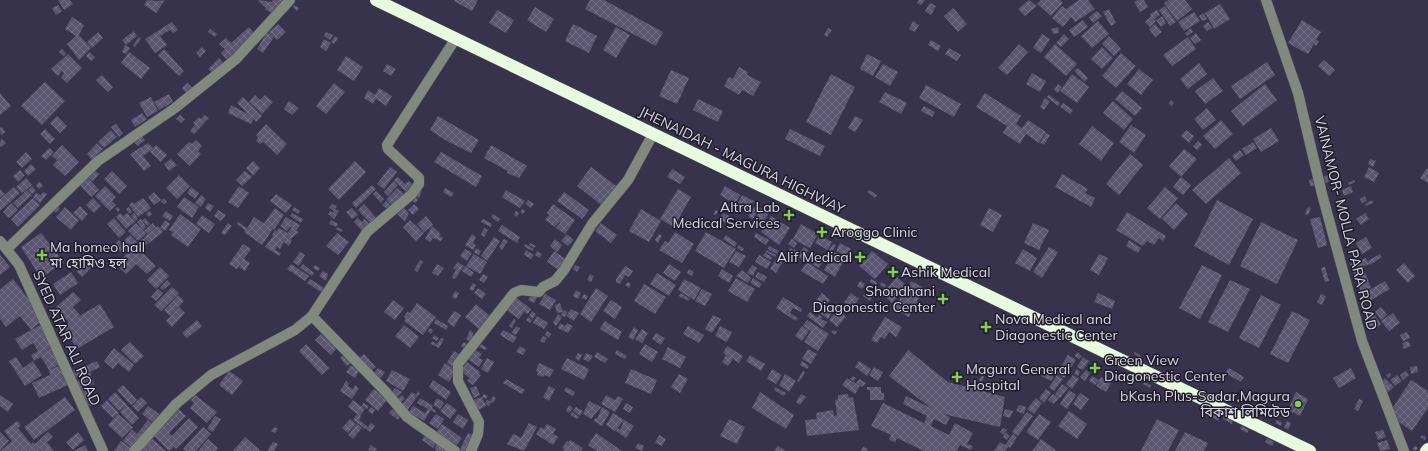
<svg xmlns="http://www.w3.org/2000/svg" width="1428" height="451" font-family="Mulish,'Noto Sans Bengali',sans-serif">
<defs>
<pattern id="building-cross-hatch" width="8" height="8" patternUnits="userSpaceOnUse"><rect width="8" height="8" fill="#5a5672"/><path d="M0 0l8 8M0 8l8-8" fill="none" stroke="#716e86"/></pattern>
</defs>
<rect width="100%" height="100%" fill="#37334d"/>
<path fill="url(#building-cross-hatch)" d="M58 0H70L73 4 64 10Z
M147 0 157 1 165 0 156 13 144 5Z
M259 0 272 2 273 0H284L273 14 265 9 266 8 258 1Z
M455 0H478L472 11 454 1Z
M590 0H604L663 32 656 46 585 9Z
M919 0H925L921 5 917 3Z
M1029 0 1037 6 1025 16 1018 9Z
M1041 0H1060L1063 3 1051 16 1037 4Z
M1079 0H1088L1095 9 1075 22 1071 17 1063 27 1052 18 1062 6 1066 9Z
M1138 0H1144L1148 7 1140 12 1134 2Z
M1169 0H1185L1192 9 1177 21 1164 3Z
M930 3 936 6 931 15 925 11Z
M1220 4 1230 19 1214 29 1205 13Z
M58 5 62 11 56 15 52 8Z
M294 5 299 8 297 11 293 7Z
M1165 6 1176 22 1170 26 1159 10Z
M535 7 554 19 546 32 527 20Z
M953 8 967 24 958 32 944 16Z
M1109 9 1116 23 1111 26 1103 12Z
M497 10 514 20 506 33 489 23Z
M1157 10 1160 15 1154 19 1156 21 1150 27 1145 22 1151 16 1150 14Z
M1097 11 1102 16 1093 23 1089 17Z
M1194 12 1200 21 1184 31 1178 22Z
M1204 13 1207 19 1202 21 1199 16Z
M1162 16 1166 23 1161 27 1156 20Z
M72 17 84 25 79 35 91 48 79 60 67 44 76 36 65 29Z
M1083 20 1088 27 1074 37 1069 30Z
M1302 20 1321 32 1316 40 1319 41 1316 46 1314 44 1308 54 1288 43Z
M913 21 919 25 915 32 909 29Z
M1098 21 1109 34 1092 48 1081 36Z
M172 22 178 30 173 33 170 30 160 36 167 45 155 53 145 39Z
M1208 22 1212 28 1207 31 1203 26Z
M278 24 286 32 277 40 274 37 263 53 257 49 267 32 273 36 269 32Z
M573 24 597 36 589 53 565 41Z
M1155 24 1162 32 1155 37 1149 29Z
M249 27 255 34 227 60 221 53 225 49 219 44 226 38 231 43Z
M616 27 630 35 616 58 603 50Z
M1058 27 1059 33 1053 34 1051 29Z
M828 28 832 30 827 37 824 35Z
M1191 28 1193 32 1187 36 1185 33Z
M210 29 217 34 215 37 208 32Z
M134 31 137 36 126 45 122 40Z
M98 32 103 38 92 48 87 42Z
M326 32 333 35 330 40 324 36Z
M1196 33 1201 40 1195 44 1190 38Z
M1042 34 1050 39 1041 53 1033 48Z
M1064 34 1069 39 1061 47 1056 43Z
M335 36 338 38 334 44 331 42Z
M1109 36 1121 49 1114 56 1102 44Z
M139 37 141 39 135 47 133 45Z
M1188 37 1196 49 1172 66 1163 55Z
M324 39 331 43 326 51 320 47Z
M931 40 941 46 938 51 928 45Z
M1019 44 1028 52 1007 75 998 68Z
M1055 44 1077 64 1066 76 1044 57Z
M125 45 130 48 126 54 122 52Z
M202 47 206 51 200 57 196 53Z
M1102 47 1113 58 1102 69 1091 59Z
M949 48 961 55 957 61 945 54Z
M62 49 66 53 64 56 59 52Z
M164 49 184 71 179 76 158 55Z
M89 52 95 57 91 61 86 56Z
M129 52 150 68 141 79 121 63Z
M1121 53 1136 66 1116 88 1102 76Z
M68 54 82 68 67 83 61 77 64 73 62 71 58 76 51 69Z
M867 54 881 61 873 76 860 69Z
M346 56 363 67 354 81 337 70Z
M219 58 223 63 213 73 208 69Z
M1324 60 1335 70 1329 76 1318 66Z
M1267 62 1275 75 1240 99 1231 86Z
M1199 63 1207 74 1188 89 1180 79Z
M387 64 396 69 391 76 383 71Z
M883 64 898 72 890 86 875 77Z
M739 67 748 72 747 75 761 82 753 96 742 90 739 95 724 86 729 77 733 79Z
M1078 68 1088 78 1085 82 1074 71Z
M1139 69 1153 80 1141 95 1127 84Z
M671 70 689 78 677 104 659 96Z
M1032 73 1046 81 1040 92 1026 84Z
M831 74 855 87 831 135 806 122Z
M1072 74 1089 87 1077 103 1060 91Z
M102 75 113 87 108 92 96 80Z
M1213 78 1223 91 1205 104 1195 91Z
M45 82 65 101 42 125 21 106Z
M187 83 193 88 187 94 182 88Z
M334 83 345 92 326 114 316 106Z
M1058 84 1062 87 1058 93 1054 90Z
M1265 84 1277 100 1243 126 1231 111Z
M926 85 961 104 954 117 919 98Z
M379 88 392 96 386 106 376 99 373 104 364 98 368 90 375 95Z
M1122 91 1142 108 1135 116 1115 99Z
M885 92 907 103 901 114 879 102Z
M0 93 11 106 0 115Z
M985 93 1021 116 1016 124 1022 128 1028 120 1046 132 1039 143 1026 134 1020 144 1003 133 1007 126 976 107Z
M169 94 173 102 159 110 154 102Z
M255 95 260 100 265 95 273 102 262 114 249 102Z
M1049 95 1060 103 1058 106 1047 97Z
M151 97 158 111 147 117 139 103Z
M243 97 262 116 256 122 254 119 251 124 228 113 231 105 248 114 237 103Z
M1045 98 1050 101 1044 110 1040 107Z
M698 99 723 111 718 122 693 110Z
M1171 100 1174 103 1172 106 1169 104Z
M289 101 299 108 292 115 284 109Z
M1113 101 1133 119 1124 130 1103 113Z
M1063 103 1073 110 1070 114 1060 107Z
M924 106 935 112 932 117 921 111Z
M1207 108 1216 120 1203 130 1194 119Z
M142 113 147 119 135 127 131 120Z
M180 115 185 119 181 123 176 119Z
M205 115 209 118 194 134 190 131 195 125 193 123 199 117 201 119Z
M57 116 67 126 60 133 50 123Z
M438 116 479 140 471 153 445 140 430 130Z
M855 116 863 120 855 132 848 128Z
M1221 120 1233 134 1215 149 1203 136Z
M116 124 123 133 119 137 111 127Z
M266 124 287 144 277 155 263 142 260 144 256 141 258 138 256 135Z
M1131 125 1146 135 1134 153 1119 142Z
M1092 126 1114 143 1101 161 1079 144Z
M2 127 5 132 1 135 0 128Z
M1271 128 1279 141 1261 152 1253 139Z
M45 129 55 139 50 144 40 134Z
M790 129 825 146 820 156 785 139Z
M111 130 117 137 104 148 98 142Z
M1186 130 1194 136 1189 143 1181 136Z
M1046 133 1050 135 1044 145 1040 143Z
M141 135 145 140 138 146 133 141Z
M1 138 6 143 1 147 0 146Z
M196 140 202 146 198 151 201 154 190 166 177 154 189 142 192 144Z
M1198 141 1202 145 1197 150 1193 146Z
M1253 142 1257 148 1246 155 1242 149Z
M97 143 103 149 92 160 87 154Z
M148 143 153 148 156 145 167 155 161 162 150 152 153 149 143 156 151 166 144 171 130 154Z
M62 145 79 162 65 176 53 165 57 160 52 156Z
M491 145 527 166 519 178 507 173 508 171 484 158Z
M49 148 54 152 46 160 41 156Z
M1184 149 1197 159 1181 177 1169 166Z
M1240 150 1244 155 1236 161 1232 156Z
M26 152 32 159 22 168 16 162Z
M441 152 482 176 476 187 434 162Z
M1130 154 1143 165 1119 195 1106 184Z
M1229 158 1241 173 1206 204 1192 190Z
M171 159 177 165 169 171 164 164Z
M1370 159 1376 161 1373 167 1368 164Z
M253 161 260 168 253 176 246 168Z
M355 161 366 172 339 200 328 189Z
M31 164 36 169 28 176 24 171Z
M390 167 397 172 384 189 377 184Z
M591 167 619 188 604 207 577 186Z
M1369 167 1379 173 1374 182 1364 177Z
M1427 168 1428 169V183L1420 178Z
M672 169 685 177 680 184 667 177Z
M20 170 25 175 18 182 13 176Z
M94 170 99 174 93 181 88 177Z
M112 171 127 186 119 194 104 179Z
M245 171 252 177 242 186 236 180Z
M1062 174 1088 189 1085 193 1095 198 1091 207 1055 187Z
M179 175 190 186 177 199 166 188Z
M1328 175 1329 182 1325 183 1324 176Z
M87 176 99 190 91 197 79 184Z
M398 177 405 184 409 181 415 187 407 193 394 180Z
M1181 177 1191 185 1183 195 1173 187Z
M26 178 32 185 22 193 16 187Z
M1313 179 1314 186H1310L1309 180Z
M1354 180 1355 182 1349 185 1348 183Z
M394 181 398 185 388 196 384 192Z
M39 182 43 186 39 189 36 185Z
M372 185 376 189 356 208 352 203Z
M32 186 36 191 32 194 28 190Z
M105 186 116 197 112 201 116 205 110 211 95 196Z
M239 186 249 193 238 208 228 202Z
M725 186 740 195 735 204 720 195Z
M1351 186 1353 192 1344 196 1342 190Z
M14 187 20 193 0 211V199Z
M191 187 199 193 195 199 187 193Z
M1165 187 1178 198 1160 219 1147 208Z
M397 188 405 195 394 207 386 200Z
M418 188 422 191 419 198 414 195Z
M445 188 454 193 451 197 443 192Z
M0 189 5 194 0 198Z
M678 189 691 197 674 227 660 219Z
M27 190 32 195 18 208 13 203Z
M506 190 525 201 520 208 502 197Z
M869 190 877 195 875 198 867 192Z
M376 191 384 199 381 203 373 194Z
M43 192 47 194 40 203 33 197 36 193 41 195Z
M154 192 161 200 154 205 148 197Z
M564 192 589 210 582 219 557 201Z
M276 194 292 205 286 213 270 201Z
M201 195 206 199 201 207 195 203Z
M742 195 754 201 748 212 736 206Z
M412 196 418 199 416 203 410 200Z
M1365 196 1367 201 1362 203 1360 199Z
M184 197 199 207 192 218 177 207Z
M33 198 40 205 18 227 11 219Z
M93 198 101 206 94 213 86 205Z
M143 198 151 208 138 217 129 205 132 202 134 204Z
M163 198 167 201 165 204 161 202Z
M528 200 534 204 531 208 525 204Z
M1217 200 1253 219 1229 265 1194 246Z
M1372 200 1373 203 1366 206 1365 204Z
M386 201 391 206 387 209 382 205Z
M11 203 18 210 9 218 3 212Z
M54 203 60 208 56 213 50 207Z
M208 203 214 206 210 212 205 208Z
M1176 203 1188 214 1174 230 1162 218Z
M332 204 337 206 335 209 339 211 334 219 328 214 330 211 333 213 334 211 329 208Z
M364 204 378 220 372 225 358 210Z
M414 204 419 209 413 215 408 210Z
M553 204 575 220 565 234 556 228 560 223 559 222 555 227 545 220 549 215 547 213Z
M756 205 760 208 753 219 748 216Z
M80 206 88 214 82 221 73 213Z
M65 207 79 220 71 230 56 217Z
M118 207 120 210 118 212 115 208Z
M129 207 132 212 129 214 126 209Z
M294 207 300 211 298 214 292 210Z
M403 207 409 213 405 221 397 214Z
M1308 207 1311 208 1308 215 1305 214Z
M275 208 284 215 274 230 264 223Z
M352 208 358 215 352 219 346 212Z
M761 208 769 213 758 230 751 225Z
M989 208 1002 215 993 232 980 225Z
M522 209 525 211 523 214 520 212Z
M641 209 661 221 649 242 629 231Z
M218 210 226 215 221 221 214 216Z
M716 210 718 211 716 215 713 214Z
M150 211 152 214 149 217 146 214Z
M166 211 173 216 170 221 162 216Z
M516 211 519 213 517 217 514 215Z
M1127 212 1166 236 1163 241 1159 238 1154 245 1147 241 1143 246 1116 230Z
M120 213 123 216 127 213 135 222 126 229 116 217Z
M134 213 138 219 135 221 131 216Z
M292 213 303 219 301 223 290 216Z
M723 213 729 216 726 223 719 220Z
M1365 213 1369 219 1361 225 1356 219Z
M180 214 201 229 188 247 171 235 173 232 169 230Z
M493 214 500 219 498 222 491 217Z
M202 215 215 224 209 233 196 224Z
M426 216 433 225 424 232 417 224Z
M771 216 790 228 779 245 761 232Z
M254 217 273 229 262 245 244 232 245 230 237 224 238 222 247 228Z
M286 217 300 225 296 231 299 232 291 239 284 235 292 240 289 246 284 242 280 249 277 247 275 250 281 253 279 256 265 247 273 236 272 235 275 230 277 231 279 228 288 233 292 227H290L287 231 280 226Z
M1320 217 1327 245 1318 248 1310 219Z
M114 218 126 232 119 238 107 224Z
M145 218 150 224 147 226 142 220Z
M358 218 362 222 365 219 371 226 363 232 354 222Z
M141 219 146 227 143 230 137 222Z
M483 219 492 224 491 227 481 222Z
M165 220 170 224 165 231 160 228Z
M331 220 338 224 336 227 329 224Z
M410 220 424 233 416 241 403 227Z
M1261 222 1298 240 1277 284 1240 266Z
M136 223 146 234 138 241 128 231Z
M153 223 156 227 147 234 144 231Z
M228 223 232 226 225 235 221 233Z
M601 223 617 235 611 243 595 231Z
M1033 223 1049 230 1039 250 1024 243Z
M801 224 818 234 810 248 793 239Z
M502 225 520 237 517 243 498 231Z
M158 226 163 232 149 243 144 237Z
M432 226 441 234 439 236 443 238 441 241 433 238 430 242 425 239Z
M337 227 343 230 341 232 336 229Z
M484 228 488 230 484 237 481 235Z
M675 232 694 244 682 263 659 250 665 241 668 243Z
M706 232 736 249 724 268 695 251Z
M41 233 64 262 41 278 21 247Z
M337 233 349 242 338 255 326 246Z
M756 233 769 240 766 245 754 237Z
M472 234 476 237 473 243 476 245 473 250 465 245Z
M567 234 574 240 568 246 561 241Z
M659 234 662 236 658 243 655 240Z
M130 235 137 242 123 254 114 245 119 240 121 243Z
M726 235 737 243 735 247 723 239Z
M820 235 832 242 828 250 815 243Z
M494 237 500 241 487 261 481 256Z
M1366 237 1372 248 1362 254 1356 243Z
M144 238 148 243 141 250 136 244Z
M504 239 508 241 502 250 499 247Z
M555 239 562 245 557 252 550 246Z
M792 239 797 243 794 248 788 244Z
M1129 240 1141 248 1138 253 1126 246Z
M530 243 536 246 534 248 529 245Z
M840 243 851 249 847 257 836 251Z
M243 244 251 249 244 259 250 263 245 271 239 267 243 260 237 269 229 264Z
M525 244 534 249 532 251 524 246Z
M833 244 836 245 832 252 829 250Z
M135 245 156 266 147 274 136 264 126 274 116 265Z
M739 245 744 249 742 251 737 248Z
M769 246 779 251 777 254 768 249Z
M804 247 808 250 806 254 801 251Z
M1049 247 1058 252 1042 278 1033 272Z
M476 248 481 251 479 255 474 252Z
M790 248 796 251 793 255 788 252Z
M465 249 472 253 467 261 460 256Z
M1023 249 1037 258 1030 271 1015 263Z
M526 250 534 255 531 259 524 255Z
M767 250 776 255 775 257 765 252Z
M797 250 804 254 802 259 794 255Z
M537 251 542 254 540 258 535 255Z
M554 251 566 259 559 270 547 262Z
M736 251 746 256 739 267 729 262Z
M872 251 888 264 875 279 859 266Z
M300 252 305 255 299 266 293 262Z
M812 252 824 259 819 268 807 261Z
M834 252 845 258 835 277 824 270Z
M765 253 772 257 771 260 763 256Z
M780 253 786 256 776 273 770 269Z
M474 254 487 262 480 274 466 266Z
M788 254 796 258 794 262 786 258Z
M1099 254 1108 258 1099 275 1090 270Z
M1380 254 1382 257 1370 265 1368 261Z
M0 255 10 267 0 275Z
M759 255 771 262 767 269 755 262Z
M1366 258 1369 264 1363 267 1371 288 1361 292 1350 264Z
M89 259 94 265 82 277 76 271Z
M420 260 423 262 417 272 414 270Z
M458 262 464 266 455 279 452 277 456 270 453 268Z
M807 262 828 276 823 284 801 271Z
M1404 263 1415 276 1408 283 1396 270Z
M291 264 309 276 305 281 287 269Z
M303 264 314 273 312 276 300 268Z
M437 264 444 268 438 276 432 273Z
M669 264 681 272 675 281 663 273Z
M315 265 320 268 318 271 313 268Z
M575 265 580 267 577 272 573 269Z
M752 265 757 268 753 276 747 273Z
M1202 265 1222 275 1200 319 1179 308Z
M465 266 474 273 471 277 462 271Z
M625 266 633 271 629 277 625 275 620 284 616 282V279Z
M160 267 169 276 156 289 147 280Z
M1325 267 1329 281 1325 282 1321 268Z
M689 269 694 272 692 276 687 273Z
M722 269 733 276 729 283 718 276Z
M742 270 751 278 748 283 736 276Z
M323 271 328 274 326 281 319 276Z
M71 272 78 283 60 295 53 284Z
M758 272 767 277 764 282 755 277Z
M657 273 676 285 669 296 650 284Z
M483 274 488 277 484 283 479 280Z
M590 274 594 276 591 282 587 280Z
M897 277 907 286 892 303 882 294Z
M736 278 755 289 747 302 728 291Z
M753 278 762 284 759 288 750 283Z
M13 279 44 319 31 330 20 316 6 327 0 319V289Z
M310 279 324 288 321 292 307 283Z
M684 279 701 288 694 300 678 290Z
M871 279 877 282 876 285 870 282Z
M167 280 171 284 163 290 160 288Z
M1230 280 1250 289 1228 332 1208 322Z
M860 281 865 284 862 289 857 286Z
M911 281 926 289 920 298 906 291Z
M1385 281 1390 289 1366 303 1361 295Z
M628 282 631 284 629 288 625 285Z
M881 282 886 285 885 288 880 285Z
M473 283 476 285 473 291 469 289Z
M644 284 666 297 655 314 634 301Z
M172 287 179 293 161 311 154 305Z
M478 288 486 294 482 299 474 293Z
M596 288 608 296 591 322 580 314Z
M158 289 163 293 156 301 151 297Z
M702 289 712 294 705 306 695 301Z
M50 290 53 296 45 299 43 293Z
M576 290 581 293 578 299 573 296Z
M455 291 459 293 456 299 452 297Z
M904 291 919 298 909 317 895 309Z
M73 292 81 300 73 307 80 315 76 318 100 304 114 327 77 349 63 326 69 323 56 307Z
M532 293 538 296 534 303 528 300Z
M681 293 690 299 688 301 679 296Z
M822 293 830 300 823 308 815 301Z
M851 293 859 299 852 308 844 302Z
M865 293 872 298 870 301 863 296Z
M1098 293 1115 301 1112 309 1094 302Z
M545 294 556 300 550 310 539 304Z
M584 294 588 296 586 300 582 298Z
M1321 294 1326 296 1322 305 1317 302Z
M178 295 184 301 170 316 164 310Z
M1261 295 1281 305 1259 348 1239 338Z
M514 296 531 309 528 314 524 312 519 319 505 309Z
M783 297 802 309 801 312 793 308 790 313 798 318 796 321 776 308Z
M393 300 404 308 395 320 384 312Z
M611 300 622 307 615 319 603 311Z
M417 303 436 317 423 335 404 321 406 318 404 317 407 312 410 313Z
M560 303 563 312 557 313 555 305Z
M476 304 492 318 481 331 465 317Z
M831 305 836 309 833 312 828 308Z
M179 307 185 313 172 327 166 321Z
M1381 307 1387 315 1381 320 1375 312Z
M826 308 832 313 828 319 821 314Z
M571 309 579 313 574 321 566 316Z
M564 310 567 312 565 317 561 315Z
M837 310 846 317 837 327 829 320Z
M454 311 461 315 454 327 447 322Z
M532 311 536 314 533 319 529 316Z
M1292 311 1310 320 1288 363 1270 354Z
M810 312 817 317 819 315 822 317 821 319 827 322 823 328 807 316Z
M1393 313 1400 323 1389 331 1381 321Z
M558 314 562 317 556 326 553 323Z
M1374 314 1381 324 1372 331 1364 320Z
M713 315 721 319 712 333 705 329Z
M537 316 548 323 544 329 533 323Z
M528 317 532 320 530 323 526 320Z
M885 317 902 327 896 337 889 332 885 339 881 337 877 343 871 340Z
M436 319 448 326 446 330 434 323Z
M514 319 516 320 512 328 509 326Z
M197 320 202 326 187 338 182 333Z
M807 320 829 334 818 351 804 342 811 331 803 326Z
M605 321 622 332 618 340 600 329Z
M560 323 565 326 567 323 573 326 568 333 558 328Z
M42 324 55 345 40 354 51 348 60 364 49 370 41 357 34 361 31 355 38 351 33 343 22 350 15 339Z
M404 325 419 337 410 348 395 336Z
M516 326 520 328 516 335 511 333Z
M688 326 704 335 699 343 683 334Z
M720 326 732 332 727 342 715 336Z
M802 326 809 331 802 341 795 336Z
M634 327 638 330 633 340 628 337Z
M430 328 433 330 431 334 428 331Z
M642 329 648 333 642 343 635 339Z
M470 330 474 333 472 336 474 337 471 342 466 339Z
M503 330 517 337 513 343 500 335Z
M833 330 837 332 835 335 831 332Z
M547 331 551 334 549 338 545 335Z
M1407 332 1410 338 1403 341 1400 335Z
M656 333 665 338 661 345 652 339Z
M321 334 337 348 331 355 315 340Z
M434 335 439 338 437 341 432 338Z
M543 336 547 338 544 343 540 341Z
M441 338 444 339 439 348 431 344 432 341 437 344Z
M1408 341 1411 346 1404 349 1402 343Z
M130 342 144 356 135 364 121 350Z
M464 342 468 345 465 349 461 346Z
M306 344 329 368 322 375 299 351Z
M481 344 487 348 485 350 479 347Z
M645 344 658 352 652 362 639 354Z
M520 346 526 350 523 355 516 352Z
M727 346 743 356 739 363 733 359 728 366 722 362 726 355 723 353Z
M668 347 686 357 680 368 662 359Z
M114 348 134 365 129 372 118 363 113 369 104 361Z
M472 348 482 354 479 358 483 360 479 367 466 358Z
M808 349 817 354 811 364 802 359Z
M617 350 627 356 625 359 615 354Z
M908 350 948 382 1005 397 1000 427 943 414 950 417 946 425 934 419 931 426 949 435 955 423 973 433 967 444 973 446 971 450 960 445 957 451H924L897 438 895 442 889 440 891 435 871 426 883 403 924 423 927 416 903 404 906 396 931 408 889 376Z
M454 351 460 355 453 367 447 363Z
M597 352 608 359 605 363 594 357Z
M1077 352 1082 356 1079 359 1075 356Z
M1135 352 1142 357 1140 359 1134 354Z
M578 353 582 355 579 361 575 358Z
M586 353 593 356 589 362 583 359Z
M345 354 352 362 347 366 340 358Z
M364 354 376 367 370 372 358 359Z
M750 355 765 364 761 371 746 361Z
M1068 355 1076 360 1064 378 1057 373Z
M16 357 23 368 33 361 42 375 25 386 9 361Z
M1083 357 1089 361 1083 370 1077 367Z
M487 358 494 362 488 373 481 369Z
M567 358 589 369 584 380 561 369Z
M97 361 100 367 90 372 94 384 89 386 84 375 88 373 85 366Z
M802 361 809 366 807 369 800 365Z
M859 361 871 369 867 376 855 367Z
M467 362 480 372 479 374 481 375 473 385 467 381 470 378 460 371Z
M445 363 456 370 449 382 438 375Z
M539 363 554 370 550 377 544 375 543 377 537 375 538 372 536 371Z
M351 365 359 371 355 378 346 372Z
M59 366 68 385 39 398 32 383 50 375 49 370Z
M1417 366 1418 372 1411 374 1410 367Z
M874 367 883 372 878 381 869 375Z
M80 368 82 376 76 378 73 370Z
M378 368 385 372 381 378 374 373Z
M1052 368 1056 371 1053 375 1049 372Z
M1229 368 1244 377 1241 382 1225 373Z
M1351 368 1356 378 1339 388 1333 378Z
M631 369 657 380 651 394 625 383Z
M772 369 782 375 776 384 767 379Z
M1077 369 1080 372 1078 376 1074 374Z
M392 370 410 379 403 391 386 381Z
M1086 370 1090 373 1085 381 1080 377Z
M229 371 243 381 232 395 219 385Z
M803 371 805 373 799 382 797 381Z
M1044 371 1054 377 1051 381 1041 376Z
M1406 371 1409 375 1403 380 1400 375Z
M1390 373 1391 376 1388 378 1386 375Z
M679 374 688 379 680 393 671 387Z
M785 374 796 381 789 392 779 385Z
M1216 374 1218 375 1214 382 1212 380Z
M982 375 984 377 982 382 979 380Z
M1057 375 1063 379 1054 391 1049 387Z
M1073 375 1079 379 1072 389 1066 384Z
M1397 375 1402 381 1395 386 1390 380Z
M853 376 856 378 854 381 850 379Z
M1092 376 1099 380 1095 385 1089 381Z
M1101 377 1111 383 1106 392 1096 386Z
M84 378 94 404 85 408 75 382Z
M847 378 860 386 855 394 842 385Z
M1385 378 1394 387 1387 393 1379 384Z
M506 379 525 390 522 394 503 383Z
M859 379 866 383 862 387 856 383Z
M433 380 451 392 446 400 429 387Z
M1411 380 1428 391V408L1412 431 1388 415Z
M346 381 349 383 348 386 353 389 355 385 359 388 352 399 340 391Z
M1145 382 1151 385 1150 388 1143 384Z
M1062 384 1068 388 1060 398 1055 395Z
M123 385 137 400 131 405 117 390Z
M476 386 480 395 474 398 470 388Z
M549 386 555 389 549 401 543 397Z
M566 387 575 392 573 396 564 391Z
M775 387 786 393 784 396 774 390Z
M867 387H881V393H884V400H870V390H867Z
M395 388 402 392 395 400 389 397Z
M374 389 387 400 378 411 365 400Z
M1046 389 1051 393 1044 403 1039 398Z
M1069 390 1076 395 1067 409 1060 404Z
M418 391 420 393 406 412 400 407 412 392 416 395Z
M115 392 139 418 132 425 120 412 125 406 119 411 108 399Z
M760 392 794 415 786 429 752 408Z
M1296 392 1308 399 1300 416 1288 410Z
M1080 393 1089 399 1081 410 1073 404Z
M484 394 488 396 486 399 482 397Z
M801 394 806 397 800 405 796 402Z
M848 394 849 398 853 397 859 430 807 436 805 420 817 419 816 413 833 410 834 416 837 415 835 400 838 399V395Z
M1053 394 1059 398 1054 404 1048 400Z
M1214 394 1220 397 1219 399 1213 396Z
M0 395 13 404 8 412 0 406Z
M195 395 217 412 207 423 190 408 194 403 191 400Z
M402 395 405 399 397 405 394 402Z
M606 395 615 400 618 396 623 399 615 412 601 404Z
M493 396 496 398 493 403 490 401Z
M65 397 75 410 34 440 24 427Z
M141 397 147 403 138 412 132 406Z
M482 397 486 406 478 410 473 400Z
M420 398 433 406 432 408 436 411 435 413 431 410 424 421 409 412 413 406 425 413 428 409 417 403Z
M437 398 444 403 440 409 433 405Z
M1036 398 1042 403 1034 414 1027 409Z
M1359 399 1363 401 1358 411 1354 409Z
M107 400 119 413 113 418 101 406Z
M353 400 365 409 360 416 348 407Z
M487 400 491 402 489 406 485 404Z
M589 401 601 407 591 419 583 414Z
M363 403 369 406 367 409 362 406Z
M447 403 457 410 450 419 440 411Z
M626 403 633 407 630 413 623 409Z
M569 405 573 408 569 413 566 411Z
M1019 405 1026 407 1024 414 1016 411Z
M148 406 159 414 153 423 142 414Z
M371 407 375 410 372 414 368 411Z
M576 407 583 411 580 416 573 411Z
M602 407 610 412 602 426 594 421 595 418 597 419Z
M179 409 186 416 169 433 172 436 189 418 198 427 176 449 174 447 169 451 153 435Z
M392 409 401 415 398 420 389 413Z
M1005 409 1013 411 1010 418 1003 416Z
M1069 411 1087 424 1077 439 1058 426Z
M572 412 579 417 577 419 570 415Z
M1027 412 1033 416 1018 436 1012 432Z
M1212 412 1220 417 1218 421 1210 416Z
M613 413 624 420 615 431 606 425Z
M118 414 133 427 122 438 108 425Z
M357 414 361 417 359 420 368 427 371 423 375 426 370 432 353 420Z
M436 414 444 419 438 429 429 423Z
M458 414 468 420 463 429 453 422Z
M1039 414 1051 422 1038 440 1026 432Z
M215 416 221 419 213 432 207 429Z
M1224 416 1233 421 1232 424 1223 419Z
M350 419 356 424 348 433 342 428Z
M729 419 745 427 737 444 720 436Z
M1157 419 1179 430 1168 451H1141Z
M148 420 152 424 133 449 123 441 132 429 137 434Z
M624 420 634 426 626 438 616 431 617 428 620 430Z
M1277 420 1282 423 1281 426 1275 423Z
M17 421 21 425 18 428 31 444 33 442 35 444 48 432 53 437 47 442 54 451H42L38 447 41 451H0L12 441 4 431Z
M1287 421 1291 423 1288 430 1284 427Z
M529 423 537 427 524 451 507 444 513 434 521 438Z
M357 424 362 428 353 439 348 435Z
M442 424 462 438 455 448 435 434Z
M547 424 556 429 553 434 558 437 553 445 536 434 541 427 544 429Z
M1241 426 1249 430 1247 433 1240 429Z
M203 427 211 434 196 451H186L183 449Z
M274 427 278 429 275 433 271 431Z
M1003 428 1007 430 1004 435 1000 432Z
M1383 430 1386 437 1378 440 1375 432Z
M0 432 9 441 0 450Z
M78 432 84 440 73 450 66 442Z
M1185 432 1208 443 1204 451H1175Z
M468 433 475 436 468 451H459Z
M596 433 622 451H597L588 445Z
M1006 433 1010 436 1007 440 1003 437Z
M426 434 437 441 433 448 422 440Z
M1013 434 1017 437 1010 448 1005 445Z
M659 435 666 439 662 446 655 443Z
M1422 435 1426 437 1425 440 1420 437Z
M245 437 261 451H233Z
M1267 438 1274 442 1272 446 1265 442Z
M153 439 166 451H143L141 449Z
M208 439 218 448 216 451H198Z
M1041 439 1056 450 1055 451H1032Z
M570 440 583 448 581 451H563L564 449 562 448 567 441 569 442Z
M1387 440 1390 449 1380 451 1377 443Z
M121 441 131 448 129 451H114Z
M273 442 278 444 274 451H267Z
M1000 442 1008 447 1005 451H994Z
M438 443 449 451H437L434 448Z
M638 443 644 446 642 451 635 448Z
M85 445 88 451H74Z
M371 445 377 449 375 451 368 450Z
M778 446 786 451H774Z
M1415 446 1418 448 1416 451 1412 449Z
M863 447 868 449 867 451H861Z"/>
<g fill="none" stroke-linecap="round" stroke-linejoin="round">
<g stroke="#545069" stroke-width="11">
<path id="minor" d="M1266 0 1298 93 1322 194 1362 341 1404 451
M0 241 19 265 103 451
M7 249 98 161 175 108 236 59 290 0
M312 316 386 392 407 417 455 451
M134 451 176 404 211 375 295 330 312 316 367 232 412 194 419 184V178L388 149 387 145 456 38
M471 451 478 434 479 422 458 381V364L514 293 521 290 539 292 543 287 555 281 564 270 592 224 628 180 653 134"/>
</g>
<g stroke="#545069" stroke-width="13">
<path id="highway" d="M376 0 1310 451
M1426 451 1428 449"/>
</g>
<use href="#minor" stroke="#81897d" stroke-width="10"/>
<use href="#highway" stroke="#e8fcdd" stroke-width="12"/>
</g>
<g fill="#84cf4d" stroke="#1e1c28" stroke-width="1.5">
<path d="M787 209h4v4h4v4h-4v4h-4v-4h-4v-4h4z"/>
<path d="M820 226h4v4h4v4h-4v4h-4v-4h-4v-4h4z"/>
<path d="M40 249h4v4h4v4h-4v4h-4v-4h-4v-4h4z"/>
<path d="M858 251h4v4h4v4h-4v4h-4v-4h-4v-4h4z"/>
<path d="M891 266h4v4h4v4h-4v4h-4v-4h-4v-4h4z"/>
<path d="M941 293h4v4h4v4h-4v4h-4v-4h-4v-4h4z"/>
<path d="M984 321h4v4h4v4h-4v4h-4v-4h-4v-4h4z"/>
<path d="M1093 362h4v4h4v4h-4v4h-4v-4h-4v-4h4z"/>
<path d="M955 371h4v4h4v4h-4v4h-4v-4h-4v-4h4z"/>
<circle cx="1298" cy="404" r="4"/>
</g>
<g text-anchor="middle" stroke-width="3" stroke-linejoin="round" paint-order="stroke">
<g font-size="14" fill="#d8d6e7" stroke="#1e1c28">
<text transform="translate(742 160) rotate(26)" y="5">JHENAIDAH - MAGURA HIGHWAY</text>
<text transform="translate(1346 223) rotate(76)" y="5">VAINAMOR- MOLLA PARA ROAD</text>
<text transform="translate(67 338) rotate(66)" y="5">SYED ATAR ALI ROAD</text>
</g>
<g font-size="14" fill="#d8d6e7" stroke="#1e1c28" text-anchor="start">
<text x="780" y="212" text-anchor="end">Altra Lab<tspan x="780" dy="16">Medical Services</tspan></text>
<text x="831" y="237">Aroggo Clinic</text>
<text x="50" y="252">Ma homeo hall<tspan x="50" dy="16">মা হোমিও হল</tspan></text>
<text x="852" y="262" text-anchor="end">Alif Medical</text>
<text x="901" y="277">Ashik Medical</text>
<text x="935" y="296" text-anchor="end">Shondhani<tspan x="935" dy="16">Diagonestic Center</tspan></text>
<text x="995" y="324">Nova Medical and<tspan x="995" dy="16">Diagonestic Center</tspan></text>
<text x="1104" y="365">Green View<tspan x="1104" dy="16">Diagonestic Center</tspan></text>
<text x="966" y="374">Magura General<tspan x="966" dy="16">Hospital</tspan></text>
<text x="1290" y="401" text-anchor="end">bKash Plus-Sadar,Magura<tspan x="1290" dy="16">বিকাশ লিমিটেড</tspan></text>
</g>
</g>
</svg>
